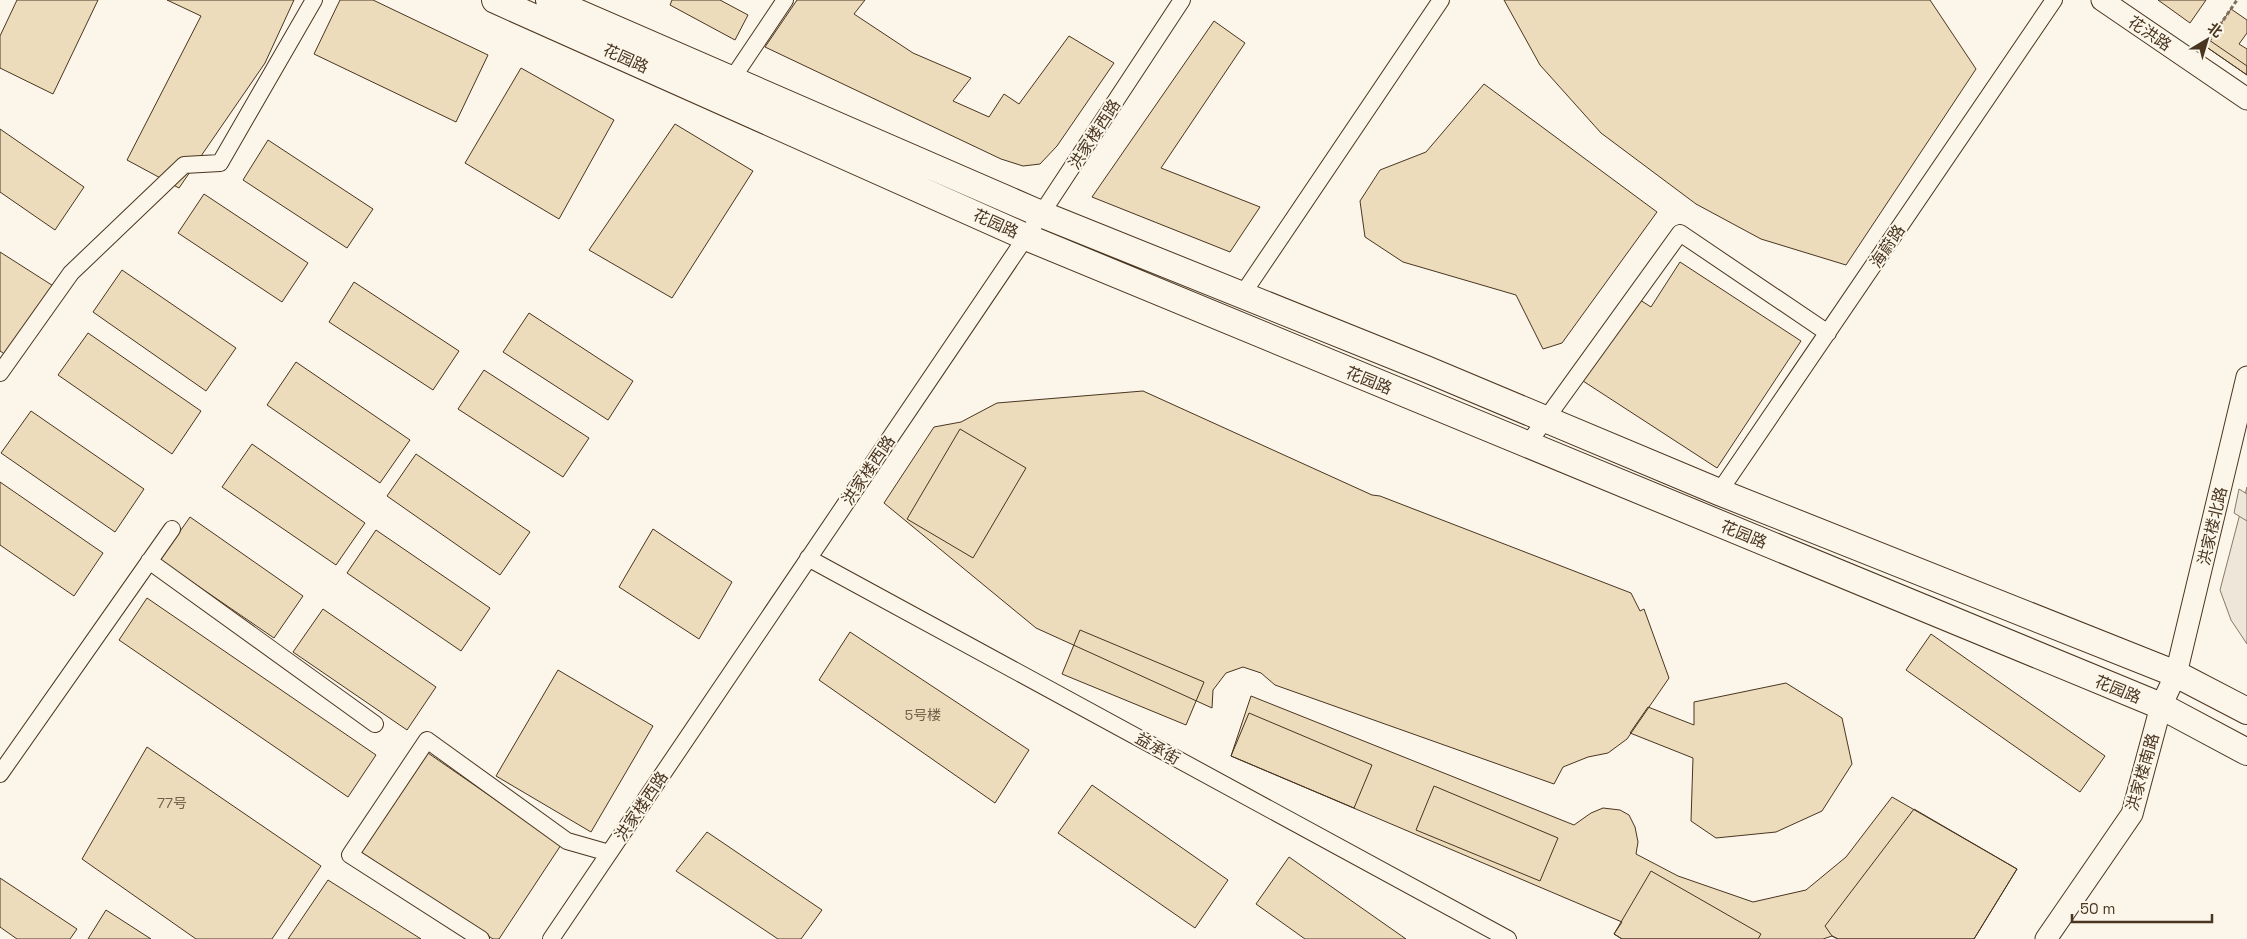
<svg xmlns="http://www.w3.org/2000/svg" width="2247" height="939" font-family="'Space Grotesk','Noto Sans SC',sans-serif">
<rect width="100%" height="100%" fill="#fbf6e9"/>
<path fill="#ede6d9" stroke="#887966" d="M2247 487V644L2231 620 2220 590Z"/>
<path fill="#ede7d9" stroke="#887966" d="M2239 489 2247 494V521L2234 513Z"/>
<path fill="#ecdcbc" stroke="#4a3520" d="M17 0H98L53 94 0 68V36Z
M167 0H294L265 63 179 188 127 160 201 16Z
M340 0H373L488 55 456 122 314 54Z
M672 0H720L748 15 735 40 670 5Z
M797 0H865L854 14 913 53 971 78 953 101 989 117 1004 94 1019 104 1069 36 1114 63 1057 146 1040 164 1023 166 1001 159 765 47Z
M1504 0H1930L1976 69 1846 265 1761 239 1696 204 1601 133 1540 65Z
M2158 0H2206L2190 23Z
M2231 9 2247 20V33L2239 44 2247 49V75L2205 46Z
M1214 21 1245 43 1161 168 1260 207 1230 252 1092 197Z
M2209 40 2247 66V75L2205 46Z
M521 68 614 120 559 219 465 163Z
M1484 84 1657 212 1562 343 1543 349 1516 295 1403 262 1365 237 1360 201 1380 170 1426 152Z
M675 124 753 171 672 298 589 250Z
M0 129 84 187 55 230 0 192Z
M268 140 373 209 347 248 243 180Z
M204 194 308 263 282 302 178 233Z
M0 252 58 289 9 357 0 351Z
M1680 262 1801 341 1717 468 1583 381 1637 298 1651 307Z
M122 270 236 348 206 391 93 312Z
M354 282 459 351 433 390 329 322Z
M529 313 633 381 608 420 503 352Z
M88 333 201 411 172 454 58 375Z
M296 362 410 440 380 483 267 405Z
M484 370 589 438 563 477 458 409Z
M1143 391 1372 495 1380 496 1631 593 1640 611 1644 609 1669 678 1627 739 1608 753 1588 757 1563 767 1554 784 1275 685 1261 673 1243 667 1226 673 1213 690 1212 708 1036 628 884 503 934 427 961 422 997 403Z
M31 411 144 489 115 532 1 453Z
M960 429 1026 468 973 558 907 519Z
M252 444 365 523 336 565 222 487Z
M416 454 530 532 500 575 387 496Z
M0 482 103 553 74 596 0 545Z
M190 517 303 596 274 638 160 560Z
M653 529 732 582 699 639 619 587Z
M376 530 490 608 461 651 347 573Z
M147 598 376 755 348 797 119 640Z
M323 609 436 687 407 730 293 652Z
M1080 630 1204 682 1186 725 1062 674Z
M850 632 1029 750 995 803 819 680Z
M1931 634 2105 756 2080 792 1906 670Z
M558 670 653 726 591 832 496 776Z
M1786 683 1842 718 1852 764 1822 811 1776 832 1716 838 1691 821 1693 758 1630 733 1648 707 1694 725V702Z
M1251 696 1574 825 1591 813 1603 808 1620 810 1629 815 1635 827 1638 842 1636 854 1678 876 1753 902 1806 890 1846 857 1892 797 2017 869 1974 939H1838L1832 936 1823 939H1622L1614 934 1622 922 1231 756Z
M1249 713 1372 765 1354 808 1231 756Z
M147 747 321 866 272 939H196L82 859Z
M428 753 561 845 499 939H493L361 852Z
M1092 785 1228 880 1195 928 1058 833Z
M1434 786 1558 838 1540 881 1416 830Z
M1914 809 2017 869 1974 939H1838L1832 936 1825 926Z
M707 832 822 910 801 939H778L676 871Z
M1289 857 1406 939H1305L1256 904Z
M1651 871 1761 934 1758 939H1622L1614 934Z
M0 878 77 929 70 939H17L0 927Z
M328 880 421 939H288Z
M106 910 151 939H88Z"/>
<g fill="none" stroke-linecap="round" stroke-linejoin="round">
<g stroke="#4a3520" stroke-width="18">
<path id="minor" d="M728 85 785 0
M1242 295 1441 0
M0 373 71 273 184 165 220 163 314 0
M1527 445 1680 233 1828 333
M1719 492 2054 0
M808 558 1508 939
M149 561 375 724
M0 774 172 529
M481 939 350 855 427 740 567 841 609 853
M551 939 1026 237 1182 0"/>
</g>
<g stroke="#4a3520" stroke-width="23">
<path id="tertiary" d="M2102 0 2247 99
M2046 939 2132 814 2161 706 2176 674 2247 377"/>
</g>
<g stroke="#4a3520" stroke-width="28">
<path id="primary" d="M495 0 1026 237 2161 706 2247 752
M549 0 1041 214 1426 369 1719 492 2176 674 2247 711"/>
</g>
<path stroke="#7f6f5c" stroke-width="3" stroke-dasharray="4 2.5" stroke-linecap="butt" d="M2205 47 2237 0"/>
<use href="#minor" stroke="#fbf6e9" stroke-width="16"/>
<use href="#tertiary" stroke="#fbf6e9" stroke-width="21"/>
<use href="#primary" stroke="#fbf6e9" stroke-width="26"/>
</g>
<g text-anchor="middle" stroke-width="4" stroke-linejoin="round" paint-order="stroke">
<g font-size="14" fill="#725f47">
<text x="923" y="720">5号楼</text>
<text x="172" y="808">77号</text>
</g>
<g font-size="16" fill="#4a3520" stroke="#fbf6e9">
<text transform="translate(2150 33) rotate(34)" y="6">花洪路</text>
<text transform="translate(626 58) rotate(24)" y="6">花园路</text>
<text transform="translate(1094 134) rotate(-57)" y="6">洪家楼西路</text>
<text transform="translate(996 223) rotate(24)" y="6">花园路</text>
<text transform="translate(1887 246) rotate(-56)" y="6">海蔚路</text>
<text transform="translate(1369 380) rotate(22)" y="6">花园路</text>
<text transform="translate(868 470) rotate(-56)" y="6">洪家楼西路</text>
<text transform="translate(2212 526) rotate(-77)" y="6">洪家楼北路</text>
<text transform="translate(1744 534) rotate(22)" y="6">花园路</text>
<text transform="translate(2118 689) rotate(22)" y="6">花园路</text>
<text transform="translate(1158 748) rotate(29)" y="6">益承街</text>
<text transform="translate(2142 772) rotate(-74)" y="6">洪家楼南路</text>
<text transform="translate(641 806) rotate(-56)" y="6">洪家楼西路</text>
</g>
</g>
<g transform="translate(2207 40) rotate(38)" stroke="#fbf6e9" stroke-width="4" paint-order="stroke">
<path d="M0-4L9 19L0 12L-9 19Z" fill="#4a3520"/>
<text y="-8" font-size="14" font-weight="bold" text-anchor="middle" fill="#4a3520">北</text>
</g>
<path d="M2072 914v8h140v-8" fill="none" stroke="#4a3520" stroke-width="2.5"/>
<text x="2080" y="914" font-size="15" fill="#4a3520" stroke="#fbf6e9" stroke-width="4" paint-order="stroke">50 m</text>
</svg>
